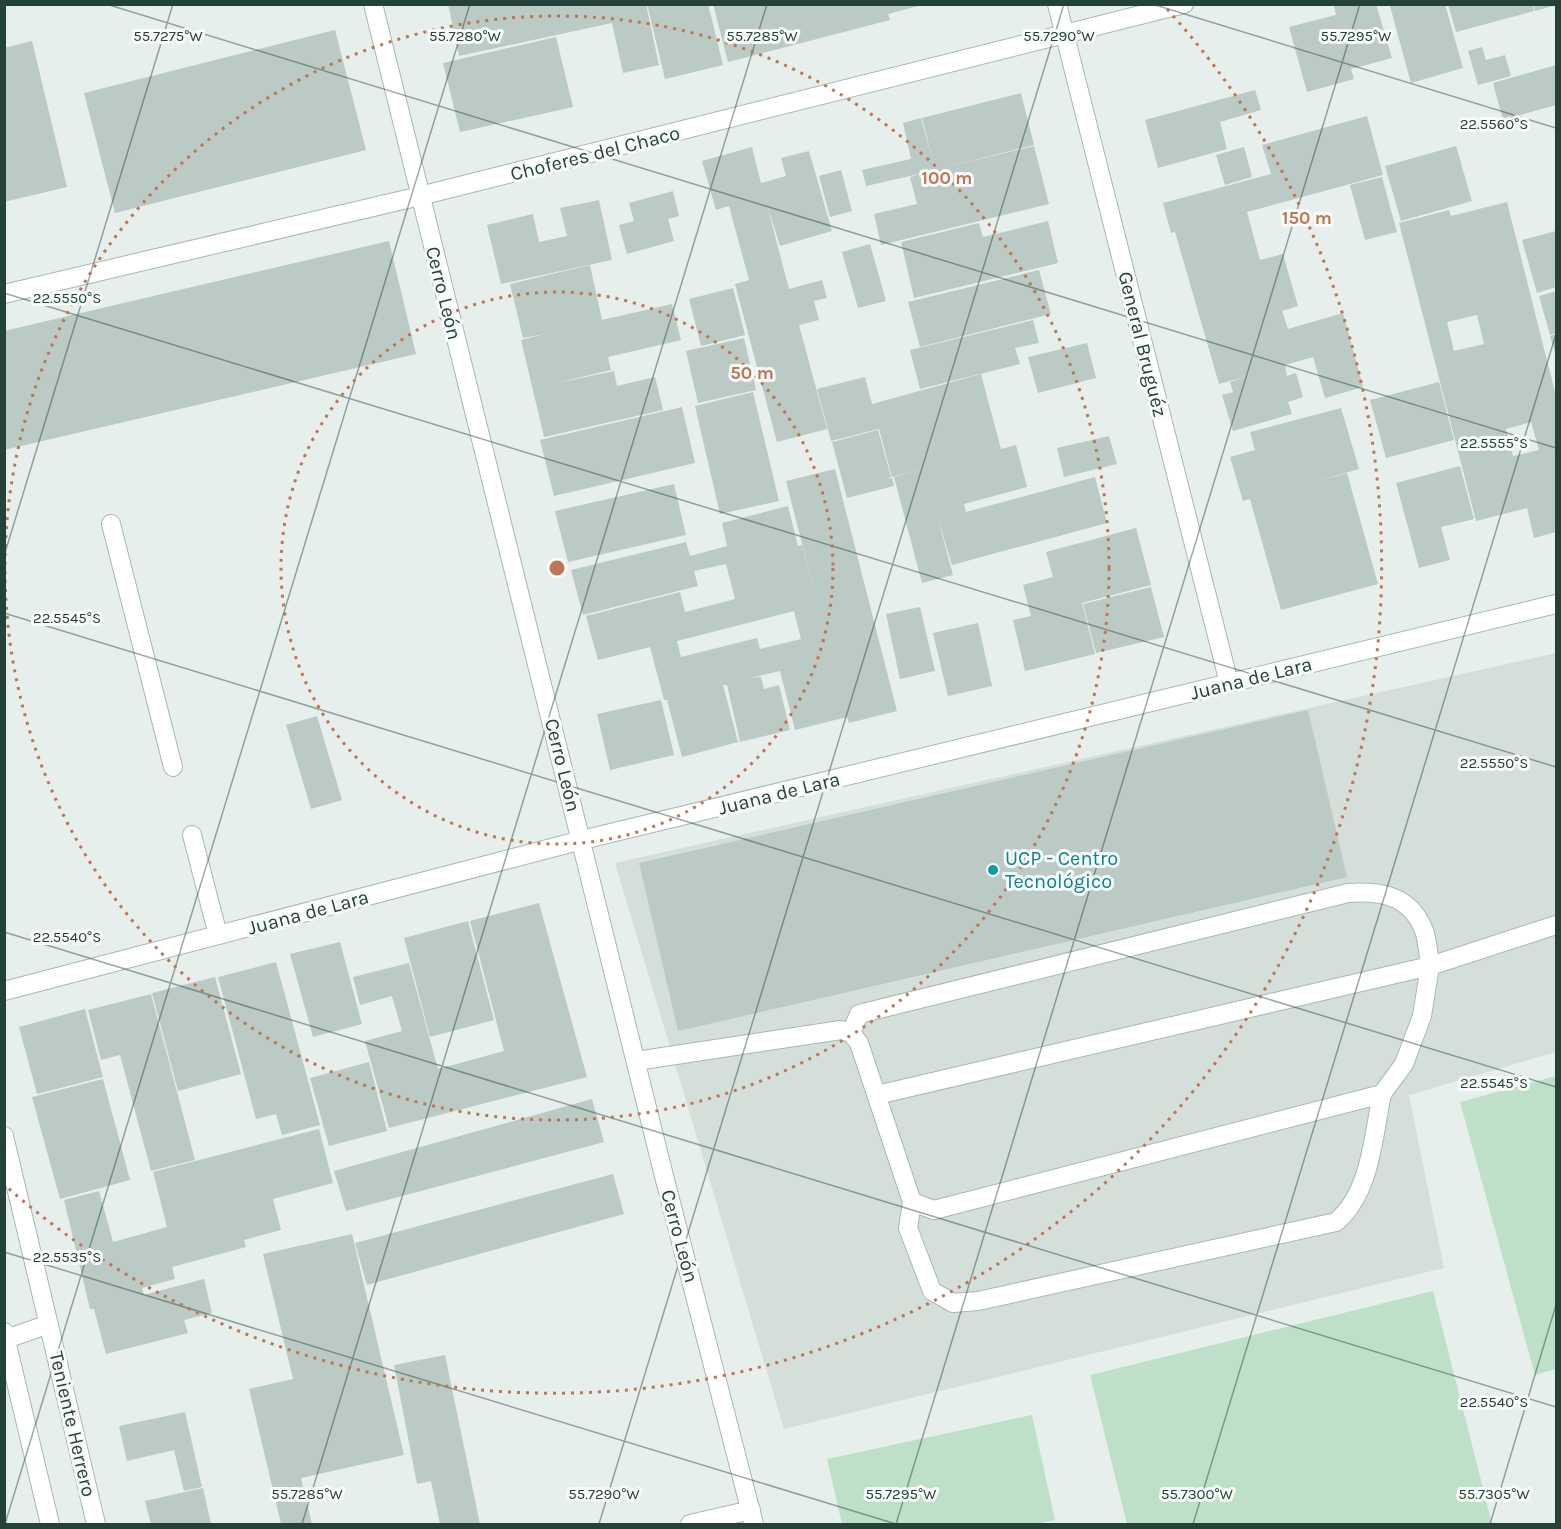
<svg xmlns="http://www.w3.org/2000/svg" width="1561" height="1529" font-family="Karla,sans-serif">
<rect width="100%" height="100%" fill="#e6efeb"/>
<path fill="#d4dfda" d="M1556 653V1052L1409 1095 1444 1268 784 1429 615 863Z"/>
<path fill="#bfe0c8" d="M1556 1076V1369L1535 1375 1460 1102Z
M1433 1291 1492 1524H1127L1090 1375Z
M1032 1415 1055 1520 1034 1524H842L827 1459Z"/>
<path fill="#bbcac4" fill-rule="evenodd" d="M448 4H646L659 65 623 73 612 23 459 56Z
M647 4H708L723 65 665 79Z
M713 4H922V5L888 14 890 20 728 62Z
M1341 4H1376L1392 58 1351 69 1354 79 1307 92 1289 27 1336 15 1334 6Z
M1395 4H1445L1463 68 1411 83 1390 6Z
M1448 4H1533L1534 11 1456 32Z
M1534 4H1556V5L1535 11Z
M335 30 366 150 115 213 84 93Z
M556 37 573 107 460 132 443 63Z
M32 41 67 187 4 202V48Z
M1482 47 1486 60 1505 55 1511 76 1478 85 1468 51Z
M1556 65V105L1503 120 1493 83Z
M1255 90 1261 110 1220 122 1227 149 1158 168 1145 120Z
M1021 93 1034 145 934 170 1034 146 1049 204 881 245 874 214 917 204 910 177 923 173 866 186 862 170 911 159 903 123 921 118 934 165 922 118Z
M1367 116 1383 175 1247 212 1260 260 1283 254 1298 306 1282 311 1288 329 1343 313 1363 387 1325 398 1313 357 1285 365 1287 376 1296 373 1303 397 1288 402 1292 414 1233 431 1222 395 1233 392 1230 382 1248 376 1219 384 1175 232 1171 233 1163 203 1271 174 1262 145Z
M1456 146 1472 201 1401 221 1385 166Z
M752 147 761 183 786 176 781 158 809 151 832 231 780 246 767 205 789 289 822 280 827 298 814 301 819 320 799 325 827 429 777 442 735 284 749 280 729 206 716 210 702 161Z
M1244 147 1252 177 1225 185 1216 155Z
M841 170 852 211 830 217 819 176Z
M1382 177 1397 232 1365 240 1350 185Z
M673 191 679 216 668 219 674 241 627 254 619 225 634 221 629 203Z
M599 200 612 260 501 284 487 225 533 214 539 242 567 236 560 208Z
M1507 202 1556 396V532L1534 538 1527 508 1476 521 1399 223 1449 210 1451 216ZM1477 315 1484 344 1454 351 1447 322ZM1531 422 1539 450 1513 456 1506 429Z
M1048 221 1058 263 914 298 901 242 979 223 983 237Z
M1556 231V287L1537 293 1522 240Z
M389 241 416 354 4 450V331Z
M870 244 886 301 858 308 842 252Z
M590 265 602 320 672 304 681 340 608 357 611 370 552 384 614 371 617 386 655 377 663 410 544 437 521 340 544 334 523 338 510 284Z
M1039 270 1051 314 920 347 908 302Z
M733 288 745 335 701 346 689 299Z
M1556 291V333L1550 335 1539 296Z
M1033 320 1039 343 1015 348 1020 364 920 389 910 350Z
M1556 334V356L1550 336Z
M744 338 756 390 698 403 686 351Z
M1087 343 1096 378 1038 393 1028 357Z
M981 374 1001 449 1016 445 1027 487 964 504 966 512 1095 477 1107 523 952 565 938 519 953 575 922 583 894 477 925 468 892 477 879 429 831 441 817 389 865 377 872 404Z
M1439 382 1454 440 1386 458 1370 400Z
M753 392 779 501 720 514 695 406Z
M682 407 695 463 554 496 540 440Z
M1341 408 1359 469 1313 482 1347 473 1378 584 1281 610 1250 499 1243 501 1230 457 1255 450 1250 432Z
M878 430 891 477 888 479 892 478 894 486 847 498 832 442Z
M1109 436 1117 464 1064 477 1057 448Z
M1460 466 1474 519 1441 527 1450 560 1419 568 1396 483Z
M835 469 897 711 849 723 847 717 795 730 780 671 751 678 761 677 764 689 779 685 790 730 740 742 727 685H723L738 742 682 757 667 700H664L650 647 598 660 586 616 680 592 685 612 735 599 726 564 694 571 698 586 583 615 571 570 686 542 690 556 727 546 722 523 788 506 798 546 802 545 818 606 786 481ZM794 611 801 639 760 649 757 638 681 657 677 641Z
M674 484 686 535 568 562 555 511Z
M1136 528 1151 585 1082 603 1095 654 1025 671 1013 620 1031 616 1023 585 1053 577 1046 552Z
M1151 587 1164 637 1096 653 1083 604Z
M920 607 935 671 900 679 886 614Z
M978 623 992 686 948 696 933 633Z
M661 700 674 755 610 770 597 714Z
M1308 710 1347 877 678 1031 639 863Z
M317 716 342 800 311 809 286 725Z
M539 903 587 1077 389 1128 365 1041 402 1031 392 996 360 1005 353 977 409 963 438 1069 504 1051 470 921Z
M468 921 494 1020 430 1037 404 938Z
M340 942 362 1024 313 1037 290 954Z
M276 962 320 1125 282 1135 276 1114 256 1119 218 977Z
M215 977 241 1074 178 1091 152 993Z
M151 994 195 1160 151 1171 120 1055 101 1060 88 1010Z
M85 1009 103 1077 37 1094 19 1027Z
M369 1062 387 1131 329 1146 310 1078Z
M103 1079 130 1180 60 1199 32 1097Z
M592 1099 604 1142 346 1211 334 1171Z
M319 1129 333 1183 273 1199 281 1230 244 1240 246 1247 172 1267 175 1279 142 1288 144 1295 204 1279 212 1313 184 1320 188 1333 106 1354 94 1309H90L64 1200 99 1191 113 1242 167 1227 153 1172Z
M613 1174 624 1214 367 1285 355 1243Z
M352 1234 404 1455 301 1478 312 1524H281L249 1389 293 1379 263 1254Z
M445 1355 480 1524H440L431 1481 417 1484 394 1365Z
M185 1412 202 1487 184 1491 174 1450 127 1461 119 1426Z
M203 1488 211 1524H151L145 1501Z"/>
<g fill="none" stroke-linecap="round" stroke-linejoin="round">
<g stroke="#a8b8b2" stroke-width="20">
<path id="service" d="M111 524 173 767
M192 835 218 935
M851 1033 859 1014 1348 893C1380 891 1409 895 1423 928 1428 939 1428 954 1430 966L877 1095
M636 1061 841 1030 851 1033 859 1043 912 1202 934 1210 1382 1094 1404 1064 1422 1016 1430 966 1556 925
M912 1202 908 1228 932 1291 953 1303 978 1301 1336 1222C1371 1192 1373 1137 1382 1094"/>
</g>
<g stroke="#a8b8b2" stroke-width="20">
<path id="minor" d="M1057 4 1229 683
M4 294 420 196 1184 4
M4 991 582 840 1556 604
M4 1136 96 1524
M4 1332 50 1524
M6 1339 49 1324
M690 1524 751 1510"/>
</g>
<g stroke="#a8b8b2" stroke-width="20">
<path id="tertiary" d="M373 4 663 1172 754 1524"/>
</g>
<use href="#service" stroke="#fff" stroke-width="18"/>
<use href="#minor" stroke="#fff" stroke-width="18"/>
<use href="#tertiary" stroke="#fff" stroke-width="18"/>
</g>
<path fill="none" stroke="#24423a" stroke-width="1.5" stroke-opacity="0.45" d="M106 4 1556 448M1152 4 1556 128M4 293 1556 767M4 556 173 4M4 613 1556 1087M4 932 1556 1407M4 1252 896 1524M5 1524 470 4M302 1524 767 4M599 1524 1064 4M896 1524 1360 4M1193 1524 1556 334M1490 1524 1556 1305"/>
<g fill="none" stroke="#c07456" stroke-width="3" stroke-dasharray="3 6">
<circle cx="557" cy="568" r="276"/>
<circle cx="557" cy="568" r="552"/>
<path d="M1167 9A828 828 0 0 1 8 1188"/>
</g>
<circle fill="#0f9aa8" stroke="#f7fbf9" stroke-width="2" cx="993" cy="870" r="6"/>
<g text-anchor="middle" stroke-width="6" stroke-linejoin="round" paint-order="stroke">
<g font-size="20" fill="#24423a" stroke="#f7fbf9">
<text transform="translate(595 153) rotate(-14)" y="7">Choferes del Chaco</text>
<text transform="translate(444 293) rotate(76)" y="7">Cerro León</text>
<text transform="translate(1143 344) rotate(76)" y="7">General Bruguéz</text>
<text transform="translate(1251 678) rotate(-14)" y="7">Juana de Lara</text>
<text transform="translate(563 765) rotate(76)" y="7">Cerro León</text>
<text transform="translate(779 793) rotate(-14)" y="7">Juana de Lara</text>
<text transform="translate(308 912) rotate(-15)" y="7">Juana de Lara</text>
<text transform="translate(680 1236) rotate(75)" y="7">Cerro León</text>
<text transform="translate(73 1424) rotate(77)" y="7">Teniente Herrero</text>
</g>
<g font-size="20" fill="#0d838f" stroke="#f7fbf9" text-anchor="start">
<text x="1005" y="865">UCP - Centro<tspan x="1005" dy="23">Tecnológico</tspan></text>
</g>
</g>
<g font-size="15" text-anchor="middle" fill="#24423a" stroke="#f7fbf9" stroke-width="6" stroke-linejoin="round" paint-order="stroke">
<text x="168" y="41">55.7275°W</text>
<text x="465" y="41">55.7280°W</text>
<text x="762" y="41">55.7285°W</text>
<text x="1059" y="41">55.7290°W</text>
<text x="1356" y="41">55.7295°W</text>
<text x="1494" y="129">22.5560°S</text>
<text x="67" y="303">22.5550°S</text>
<text x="1494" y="448">22.5555°S</text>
<text x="67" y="623">22.5545°S</text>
<text x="1494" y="768">22.5550°S</text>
<text x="67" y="942">22.5540°S</text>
<text x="1494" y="1088">22.5545°S</text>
<text x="67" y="1262">22.5535°S</text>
<text x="1494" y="1407">22.5540°S</text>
<text x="307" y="1499">55.7285°W</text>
<text x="604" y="1499">55.7290°W</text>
<text x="901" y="1499">55.7295°W</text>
<text x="1197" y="1499">55.7300°W</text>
<text x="1494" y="1499">55.7305°W</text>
</g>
<circle cx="557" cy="568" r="9" fill="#c07456" stroke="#f7fbf9" stroke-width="3"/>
<g font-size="18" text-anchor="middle" font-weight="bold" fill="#c07456" stroke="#f7fbf9" stroke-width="6" stroke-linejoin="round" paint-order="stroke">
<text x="947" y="184">100 m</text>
<text x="1307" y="224">150 m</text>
<text x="752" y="379">50 m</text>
</g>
<rect width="1561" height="1529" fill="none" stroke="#24423a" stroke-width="12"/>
</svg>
